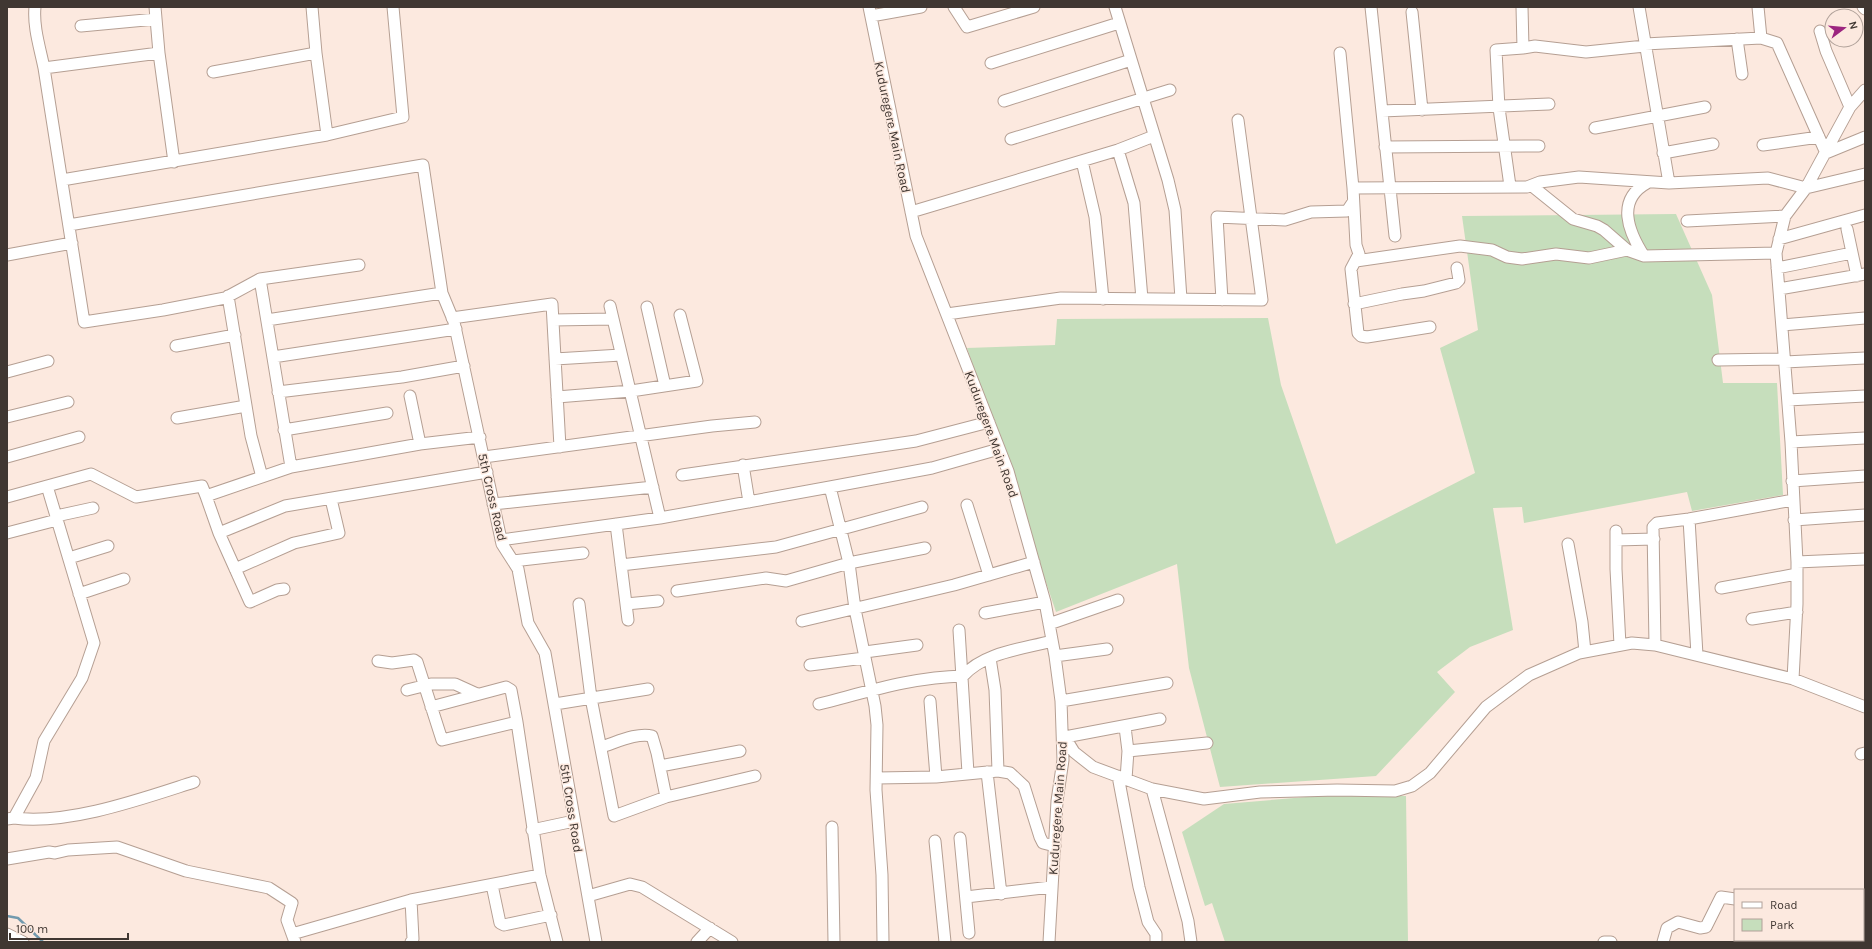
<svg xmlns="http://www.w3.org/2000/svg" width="1872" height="949" font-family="Karla,sans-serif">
<rect width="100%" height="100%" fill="#fce9df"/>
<path fill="#c6debc" d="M1676 214 1712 295 1723 383H1777L1783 495 1692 511 1687 492 1524 523 1522 507 1493 508 1513 630 1470 647 1437 672 1455 692 1376 776 1220 787 1189 668 1177 564 1056 612 967 348 1055 345 1057 319 1268 318 1281 385 1336 544 1475 473 1440 348 1478 330 1462 216Z
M1318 796H1406L1408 942H1225L1212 903 1205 906 1182 832 1224 804Z"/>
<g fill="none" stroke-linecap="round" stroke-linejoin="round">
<path stroke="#729aae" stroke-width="2.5" d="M7 916 18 918 43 942"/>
<g stroke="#b59f93" stroke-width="13">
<path id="minor" d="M35 7C33 27 40 48 44 68L84 322 163 310 225 298 260 279
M155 7 159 53
M312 7 316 53 327 135
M869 7 916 236 1008 471 1045 602 1055 656 1061 701 1063 760 1057 801 1049 942
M954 7 967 27 1034 7
M1115 7 1168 180 1175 210 1181 299
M1371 7 1395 236
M1639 7 1669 183
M1758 7 1761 38
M1863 7 1865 9
M1412 12 1422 110
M871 16 921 7
M81 26 156 19
M1820 31 1826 51 1850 107
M1737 39 1742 74
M1645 44 1761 38 1777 43 1826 153 1865 137
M1523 48 1535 46 1586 52 1645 46
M1340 53 1353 188 1356 245 1359 254 1351 269 1358 333 1361 336 1367 337 1430 327
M991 63 1119 23
M44 68 159 53 174 162
M213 72 316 53
M1004 101 1131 60
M1382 111 1549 104
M1595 128 1705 107
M1011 139 1170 90
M1763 145 1819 137
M1385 147 1539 146
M1118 150 1134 203 1142 299
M1663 153 1713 144
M1082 161 1095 217 1103 299
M62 180 327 135 403 117 393 7
M1510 186 1499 108 1496 50 1523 48 1522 7
M1532 186 1573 219 1597 226 1604 230 1627 250
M1353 188 1527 187 1540 182 1579 177 1669 183 1768 178 1806 188 1865 174
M911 212 1118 150 1154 136
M1687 221 1785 216
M69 225 423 165 442 293 454 322 502 544 518 569 528 623 545 653 596 942
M1847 229 1857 276
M1779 239 1865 215
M7 255 72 243
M1644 256C1628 231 1616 200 1647 183
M1356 261 1460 246 1492 250 1507 257 1522 259 1556 254 1589 258 1627 250 1644 256 1776 253
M1777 268 1852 253
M1779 289 1865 274
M228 296 251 436 262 477
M1222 300 1217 217 1285 220 1311 212 1347 211 1353 202
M1354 304 1402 294 1424 291 1456 283 1459 280 1457 268
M610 306 660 518
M647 307 665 386
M947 314 1061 298 1262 300 1238 120
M452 318 552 304 560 447
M267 320 442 293
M553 320 613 319
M1782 325 1865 318
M176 346 235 335
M273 357 456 329
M555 359 621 355
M1718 360 1785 359
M1785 362 1865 358
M7 372 48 361
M278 392 402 377 464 366
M410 396 420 444
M557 397 631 391 697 381 680 315
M1788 400 1865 396
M7 417 68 402
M177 418 246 406
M284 430 387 413
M1791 442 1865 438
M7 457 79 437
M484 457 712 426 755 422
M743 465 749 502
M291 467 420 444 480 437
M682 475 916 441 989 422
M1792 481 1865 476
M830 487 849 563 855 609 875 706 877 725 876 790 882 875 883 942
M7 497 91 474 136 497 202 486 206 496
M493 504 653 487
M967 505 989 575
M56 516 93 508
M1689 519 1697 655
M1794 520 1865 515
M616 524 626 604 658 601
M1616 531V569L1620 645
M7 533 57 520
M219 533 285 506 487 472
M501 540 660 518 830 487 932 468 999 449
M1616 540 1654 539
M1568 544 1582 622 1585 652
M69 558 108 546
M513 561 583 553
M1797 562 1865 559
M621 565 776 547 922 507
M235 569 294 543 339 533 331 499
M1721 588 1797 574
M284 589 277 590 250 602 219 533 206 496 291 467 260 279 359 265
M677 591 766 578 786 581 849 563 925 548
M79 594 124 579
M579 604 591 698 614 816 666 797 755 776
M626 604 628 620
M985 613 1045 602
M1752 619 1797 612
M802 621 954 585 1034 562
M1049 624 1118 600
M959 630 968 773
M1655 645 1653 527 1657 523 1689 519 1793 500
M865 652 917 645
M1055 656 1107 649
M990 658 995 690 998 771
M378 661 392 663 414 660 417 662 442 740 517 722 540 875 557 942
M810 665 864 658
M1793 679 1797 604V562L1791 442 1776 253 1785 216 1806 188 1850 107 1865 90
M407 690 431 684H455L477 694
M930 701 936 777
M1061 701 1167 683
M555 704 648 689
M819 704C867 692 913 677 963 676 984 652 1023 649 1052 641
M431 707 506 687 511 690 517 722
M1125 727 1128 751 1126 779
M1063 734 1074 752 1093 767 1152 789 1204 799 1260 792 1337 790 1395 791 1412 786 1430 773 1486 707 1529 675 1579 653 1632 643 1655 645 1793 679 1865 707
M1065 737 1160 719
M601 747C615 743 637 732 652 736L657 753 666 797
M1128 751 1207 743
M1861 754 1865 753
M660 766 740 751
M987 772 1001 894
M1118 776 1139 887 1148 922 1156 934V942
M877 778 936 777 998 771 1010 773 1024 786 1040 837 1043 843 1055 846
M1152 789 1188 921 1191 942
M14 818C69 825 141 799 194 782
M7 819 14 818 36 778 44 741 82 678 94 643 47 486
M832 827 834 942
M532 830 574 821
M960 838 969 933
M935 841 945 942
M7 859 49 852 55 853 68 850 117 847 186 871 269 888 292 903 287 920 295 942
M492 885 500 923 504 925 551 915
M588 896 630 884 642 887 732 942
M966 897 1051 887
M7 934 23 942
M292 934 411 900
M1782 940 1783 942
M411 942 413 939 411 900 540 875
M697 942 710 928
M1604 942H1611
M1663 942 1667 928 1678 922 1700 928 1706 927 1721 897 1735 899"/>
</g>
<use href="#minor" stroke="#fff" stroke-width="11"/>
</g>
<g text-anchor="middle" stroke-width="3" stroke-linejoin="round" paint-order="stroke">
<g font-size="13" fill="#403732" stroke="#fce9df">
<text transform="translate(893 127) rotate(78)" y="5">Kuduregere Main Road</text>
<text transform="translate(992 434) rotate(70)" y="5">Kuduregere Main Road</text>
<text transform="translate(493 497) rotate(77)" y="5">5th Cross Road</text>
<text transform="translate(572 808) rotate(81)" y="5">5th Cross Road</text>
<text transform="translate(1057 808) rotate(-86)" y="5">Kuduregere Main Road</text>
</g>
</g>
<rect width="1872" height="949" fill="none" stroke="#403732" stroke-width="16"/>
<rect x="1734" y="889" width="130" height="52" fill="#fce9df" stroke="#b1a29a"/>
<rect x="1742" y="902" width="20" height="6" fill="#ffffff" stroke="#b1a29a"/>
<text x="1770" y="909" font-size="12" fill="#403732">Road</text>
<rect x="1742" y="919" width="20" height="12" fill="#c6debc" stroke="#b1a29a"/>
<text x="1770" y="929" font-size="12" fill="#403732">Park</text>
<g transform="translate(1844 28) rotate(74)"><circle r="19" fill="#fce9df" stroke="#b1a29a"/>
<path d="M0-3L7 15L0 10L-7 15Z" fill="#9c257f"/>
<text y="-6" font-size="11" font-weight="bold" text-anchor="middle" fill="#403732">N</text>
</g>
<path d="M10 933v6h118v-6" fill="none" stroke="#403732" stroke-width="2"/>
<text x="16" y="933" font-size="12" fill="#403732" stroke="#fce9df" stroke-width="3" paint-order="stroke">100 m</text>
</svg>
